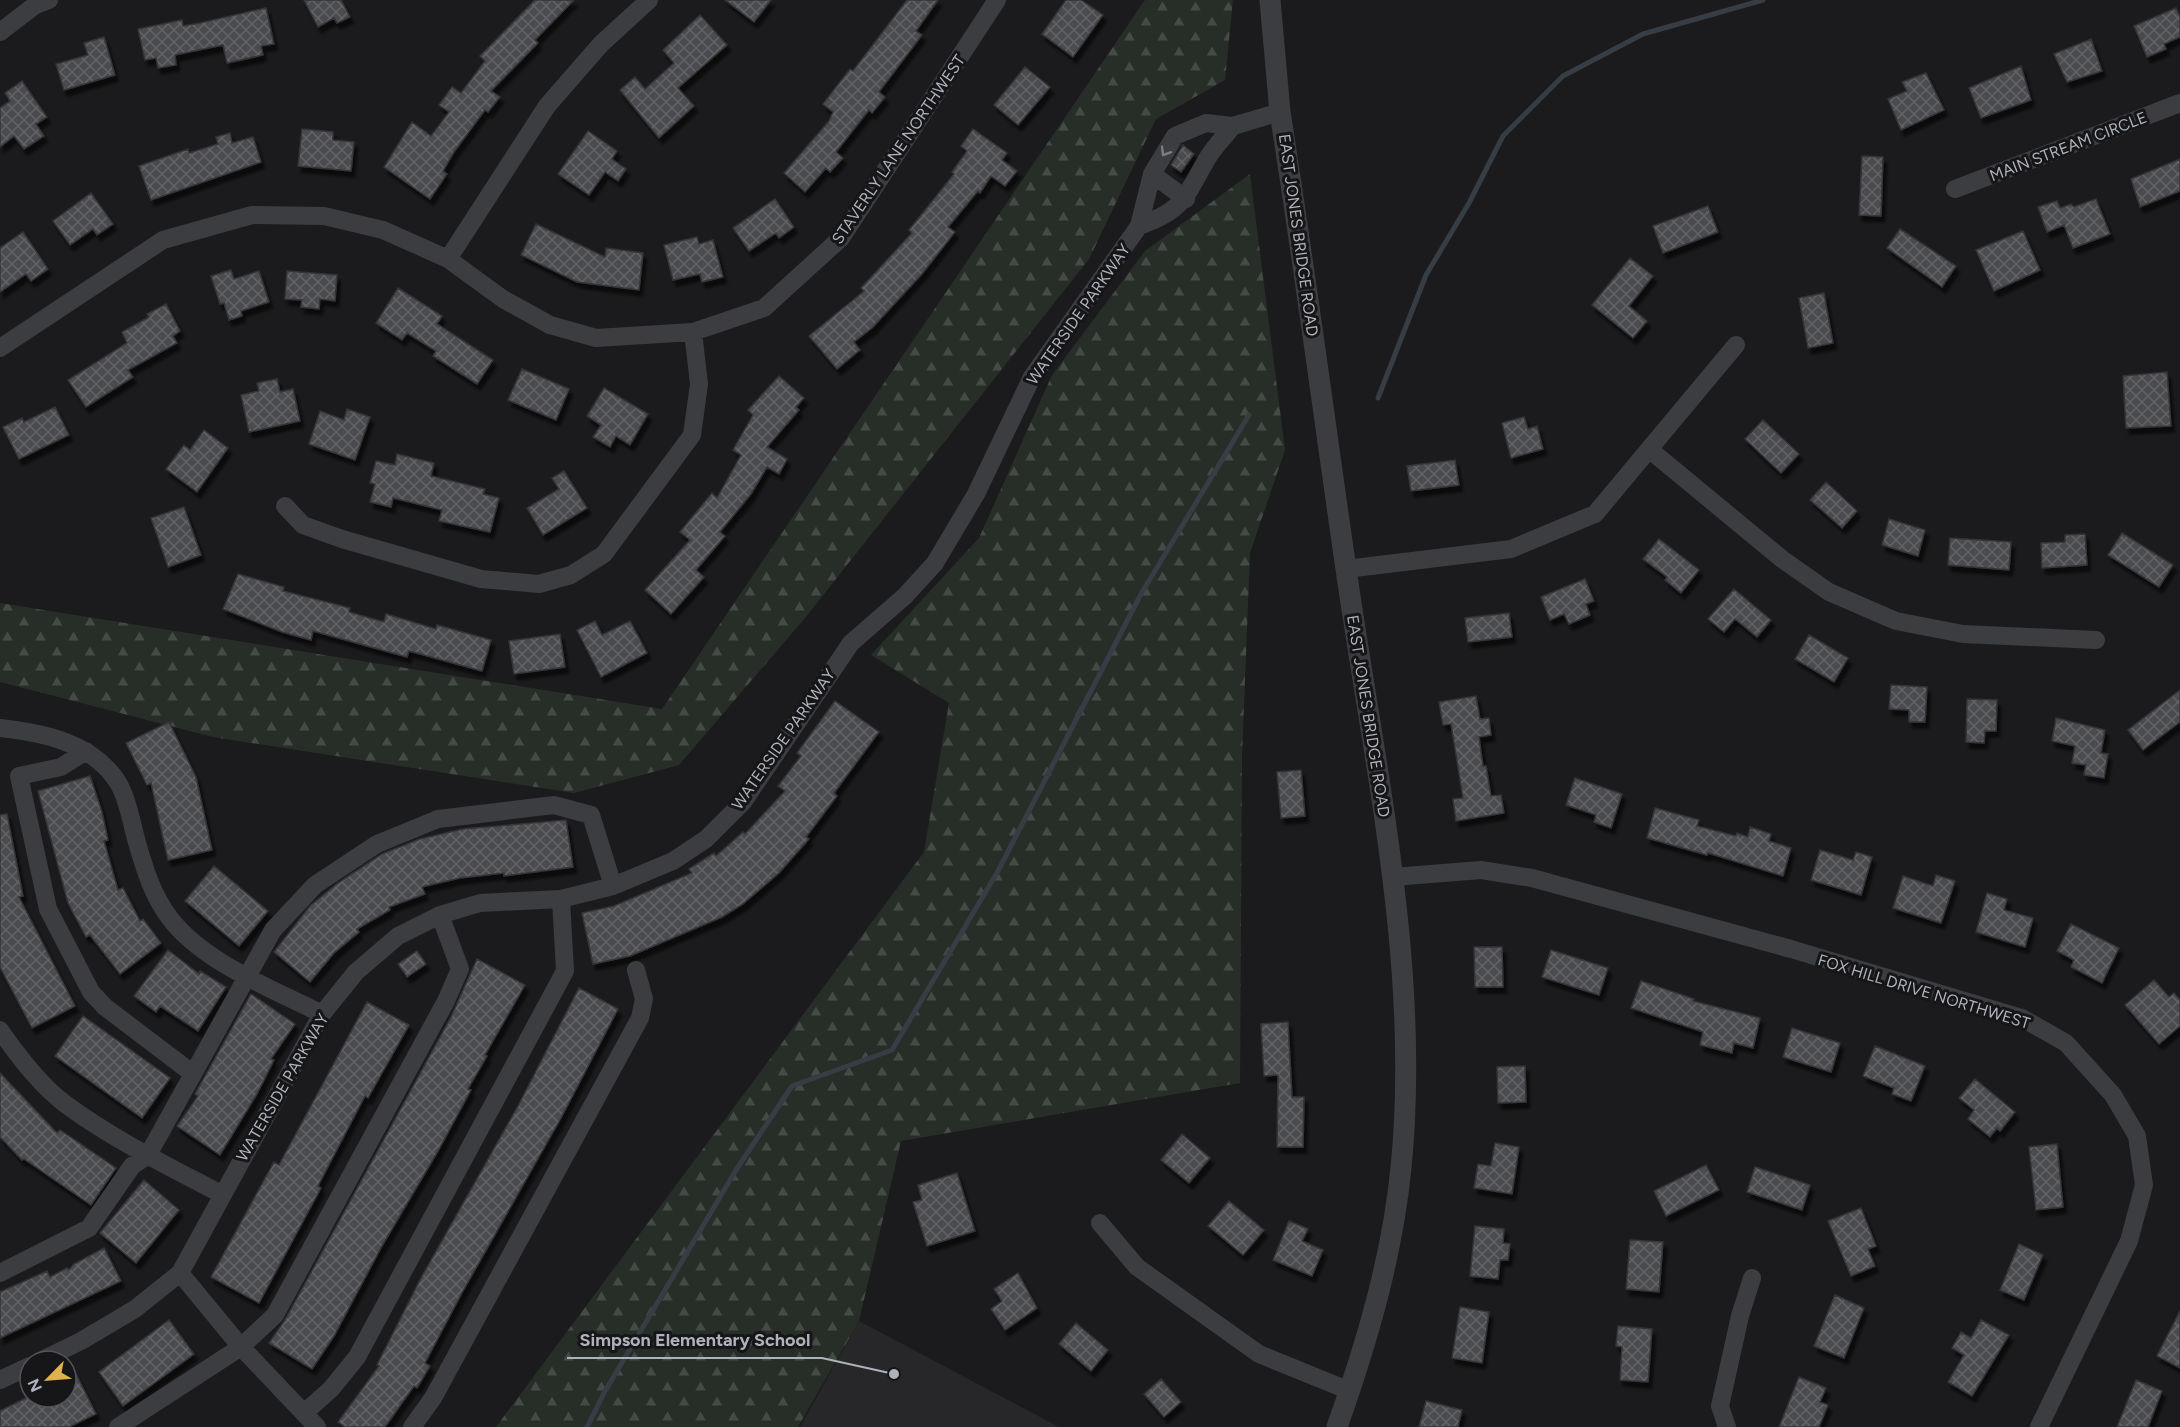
<svg xmlns="http://www.w3.org/2000/svg" width="2180" height="1427" font-family="Figtree,sans-serif">
<defs>
<pattern id="forest-firs" width="22" height="20" patternUnits="userSpaceOnUse" patternTransform="scale(1.5)"><rect width="22" height="20" fill="#272e28"/><path d="M5 1l3.5 6h-7zM16 11l3.5 6h-7z" fill="#444a45"/></pattern>
<pattern id="building-cross-hatch" width="8" height="8" patternUnits="userSpaceOnUse" patternTransform="scale(1.5)"><rect width="8" height="8" fill="#4a4b4f"/><path d="M0 0l8 8M0 8l8-8" fill="none" stroke="#626366"/></pattern>
<filter id="shadow"><feDropShadow dx="3.5" dy="6" stdDeviation="1.5" flood-color="#0009"/></filter>
</defs>
<rect width="100%" height="100%" fill="#1b1b1d"/>
<path fill="#27272a" d="M859 1321 1059 1427H800Z"/>
<path fill="url(#forest-firs)" d="M1145 0H1233L1225 80 1156 119 1089 259 805 618 679 765 574 793 213 737 0 682V603L662 709Z
M1250 174 1285 450 1250 553 1242 757 1240 1083 901 1141 859 1321 798 1427H496L924 852 949 703 871 655 979 538 1052 375 1145 251Z"/>
<g fill="none" stroke-linecap="round" stroke-linejoin="round">
<path stroke="#363d45" stroke-width="5" d="M1378 398 1426 275 1469 203 1503 136 1563 76 1643 34 1763 0
M587 1427 604 1393 736 1170 792 1086 892 1050 998 871 1141 594 1249 415"/>
</g>
<path fill="url(#building-cross-hatch)" stroke="#353538" stroke-width="1.5" filter="url(#shadow)" d="M304 0H341L350 17 337 23 334 18 318 27Z
M535 0H574L535 40 538 43 491 91 500 97 488 112 485 110 454 152 443 171 447 174 430 199 384 167 412 122 431 136 449 112 439 105 452 87 461 93 485 61 480 56Z
M725 0H771L754 22Z
M907 0H938L916 31 922 35 879 92 885 97 872 113 869 110 836 152 843 158 830 172 826 168 805 192 784 173 829 121 833 112 823 104 850 69 853 71Z
M1066 0H1081L1103 15 1073 57 1042 34Z
M266 8 274 44 261 46 263 55 227 63 223 45 175 55 176 65 158 68 156 58 145 60 138 29 182 20 183 26 200 23Z
M2176 8 2180 17V37L2164 44 2166 49 2147 57 2134 26Z
M700 15 727 45 678 88 694 106 659 138 620 90 635 77 645 89 674 63 663 50Z
M104 37 115 75 64 90 56 64 88 55 84 43Z
M2091 39 2102 71 2067 82 2054 54Z
M2021 66 2031 100 1981 118 1969 88Z
M1025 67 1050 87 1018 125 994 105Z
M1926 73 1944 110 1901 130 1888 99 1907 91 1902 82Z
M22 81 47 117 36 124 44 136 24 149 14 136 0 147V108L10 101 5 93Z
M302 129 333 132V140L354 142 351 171 298 166Z
M973 129 1007 153 1002 160 1017 171 1005 186 991 176 980 193 978 191 948 227 955 232 922 274 872 328 854 342 860 350 837 369 809 336 864 291 861 288 912 233 909 230 954 174 952 172 967 151 961 146Z
M588 131 617 151 612 159 626 169 618 181 605 172 589 195 558 174Z
M230 133 232 143 253 137 261 162 151 200 139 166 188 149 189 153 218 144 216 137Z
M1183 145 1194 154 1181 172 1171 165Z
M1862 156 1883 157 1881 216 1859 215Z
M2180 159V191L2140 207 2131 179Z
M91 193 113 224 97 235 93 229 70 245 53 221Z
M775 199 794 227 779 238 776 233 749 251 733 228Z
M2096 199 2110 234 2073 248 2064 225 2047 232 2038 207 2057 201 2060 208 2071 204 2074 207Z
M1708 206 1718 232 1663 253 1653 226Z
M536 224 605 257 606 248 643 253 639 290 577 282 521 255Z
M1900 229 1956 266 1942 287 1887 248Z
M2023 231 2040 270 1994 291 1976 250Z
M23 232 48 269 31 281 26 274 0 292V248Z
M697 237 699 244 713 240 723 277 702 282 700 274 673 280 664 245Z
M1630 258 1653 276 1629 306 1647 321 1633 338 1592 305Z
M231 270 234 279 259 271 269 302 241 311 242 316 229 320 224 303 220 304 211 276Z
M287 271 337 275 335 301 320 299 319 309 301 307 302 300 285 299Z
M398 288 442 316 437 324 493 360 477 384 433 356 436 351 407 333 402 340 376 323Z
M1824 293 1833 343 1808 348 1799 298Z
M166 304 180 331 173 336 177 343 128 370 133 377 86 407 68 380 127 343 122 332 149 317 147 314Z
M522 369 569 389 556 420 508 400Z
M2167 372 2171 426 2126 428 2123 376Z
M779 376 804 398 796 407 799 410 767 447 787 459 779 474 767 467 751 494 720 532 725 536 696 570 704 577 671 614 645 590 690 540 680 532 712 493 717 498 741 455 733 450 753 415 748 410Z
M277 379 280 392 293 389 300 421 249 432 241 395 259 391 257 383Z
M604 388 648 414 630 445 616 436 610 447 593 437 601 425 587 416Z
M55 407 69 435 19 459 3 427 22 418 24 422Z
M347 409 370 417 355 460 309 444 320 411 344 420Z
M1524 417 1528 429 1537 426 1543 449 1511 458 1502 423Z
M1763 420 1799 454 1781 473 1745 439Z
M204 430 228 448 197 492 166 469 184 445 190 450Z
M397 454 434 463 431 476 485 489 483 494 499 498 490 532 439 521 442 510 393 498 391 507 370 502 375 484 370 483 376 461 395 465Z
M1455 460 1459 485 1411 491 1407 466Z
M564 471 587 508 543 535 527 508 559 489 552 478Z
M1826 482 1857 511 1842 528 1810 500Z
M184 507 201 555 168 567 151 518Z
M1889 519 1925 530 1918 556 1882 545Z
M2122 533 2173 565 2159 587 2108 555Z
M2085 534 2087 565 2042 568 2041 543 2065 542V535Z
M1950 538 2011 542 2009 570 1948 565Z
M1659 539 1699 570 1681 593 1665 580 1667 577 1643 559Z
M238 574 284 587 283 591 350 608 349 612 384 622 386 614 436 629 437 625 491 640 482 671 409 651 407 657 313 631 311 640 282 632 223 609Z
M1585 579 1594 601 1586 604 1590 615 1569 624 1564 614 1550 620 1541 597Z
M1734 589 1771 620 1757 637 1735 619 1724 632 1708 619Z
M1509 613 1512 637 1468 642 1465 618Z
M595 621 602 635 630 621 647 653 601 677 577 630Z
M560 634 565 667 514 674 509 641Z
M1809 635 1848 658 1834 682 1795 659Z
M1891 685 1927 687 1925 722H1909V710L1889 709Z
M2180 690V722L2143 750 2128 730Z
M1476 696 1480 719 1489 718 1491 735 1479 737 1483 766H1486L1491 796 1501 795 1504 813 1456 821 1453 799 1463 798 1451 724 1443 725 1439 702Z
M1967 699 1997 700 1996 731H1985L1984 743 1966 742Z
M835 701 879 732 834 793 837 796 806 837 809 839 779 873 743 904 722 917 630 956 593 964 582 913 614 906 692 873 689 869 714 853 716 856 743 832 745 834 785 791 778 786 801 756 797 753Z
M2056 718 2105 730 2101 753 2108 754 2104 778 2084 775 2086 765 2072 763 2075 746 2052 741Z
M169 722 196 777 212 850 168 860 151 783 147 785 126 743Z
M1301 770 1305 816 1281 818 1277 772Z
M90 776 102 812 108 840 104 841 118 890 123 888 140 921 143 919 161 943 120 974 90 935 86 937 68 903 38 791Z
M1575 778 1622 794 1611 828 1594 822 1596 815 1566 805Z
M1655 808 1699 820 1697 826 1736 836 1737 833 1748 837 1750 827 1771 834 1769 841 1791 848 1783 876 1708 853 1707 855 1647 838Z
M7 814 23 896 19 897 75 1006 32 1028 0 967V815Z
M566 820 573 867 504 876V873L460 878 422 887 425 894 389 907 390 910 357 929 359 932 334 953 310 982 274 952 310 906 338 883 382 854 420 839 463 829Z
M1820 850 1853 860 1856 852 1872 857 1861 895 1811 880Z
M214 866 268 911 239 946 185 901Z
M1936 875 1955 881 1941 923 1893 908 1903 876 1933 886Z
M1987 893 2007 899 2004 910 2033 918 2025 947 1976 932Z
M2071 924 2119 948 2102 983 2071 967 2074 960 2057 951Z
M1474 947H1502L1503 987H1475Z
M168 950 199 974 200 971 226 987 198 1031 160 1006 156 1012 134 996Z
M1551 950 1608 968 1599 995 1542 977Z
M417 951 426 964 407 977 398 964Z
M477 959 525 985 485 1055 487 1056 468 1089 471 1090 437 1153 382 1246 334 1336 312 1369 269 1343 285 1320 451 1017Z
M2154 980 2169 997 2174 993 2180 1000V1026L2159 1044 2125 1005Z
M1641 981 1694 999 1693 1001 1760 1018 1753 1048 1734 1043 1732 1053 1700 1045 1703 1032 1631 1008Z
M579 988 618 1009 561 1118 463 1291 425 1363 430 1366 417 1388 414 1386 385 1427H345L338 1422 379 1366 377 1365 421 1278 518 1106Z
M251 994 295 1024 271 1059 274 1060 257 1094 220 1155 177 1126 198 1096 195 1094Z
M367 1002 409 1025 368 1098 365 1096 318 1186 321 1188 259 1303 211 1277 274 1162 279 1165Z
M83 1016 170 1078 142 1118 55 1056Z
M1288 1022 1292 1097H1304L1303 1147H1277L1278 1075 1264 1076 1261 1024Z
M1792 1028 1840 1043 1831 1072 1783 1057Z
M1875 1046 1925 1066 1911 1101 1892 1094 1894 1088 1863 1076Z
M1525 1066 1526 1102 1498 1103 1497 1067Z
M0 1073 57 1133 60 1130 116 1168 91 1205 24 1159 22 1160 0 1137Z
M1975 1079 2015 1112 2000 1131 1997 1128 1990 1137 1968 1119 1974 1110 1959 1098Z
M1182 1134 1210 1158 1189 1183 1161 1160Z
M1495 1143 1519 1147 1512 1194 1474 1188 1478 1164 1491 1166Z
M2057 1144 2063 1207 2036 1210 2029 1147Z
M1706 1165 1719 1190 1666 1216 1654 1191Z
M1755 1167 1810 1185 1802 1210 1747 1192Z
M957 1173 975 1231 927 1246 913 1202 922 1200 918 1185Z
M144 1180 179 1210 136 1263 100 1233Z
M1229 1201 1264 1230 1243 1255 1208 1226Z
M1861 1208 1876 1246 1868 1249 1875 1266 1851 1276 1828 1221Z
M1289 1221 1308 1229 1302 1241 1323 1250 1312 1276 1273 1260Z
M1475 1226 1504 1229 1503 1243 1510 1244 1508 1260H1500L1498 1279 1470 1276Z
M1630 1240 1663 1242 1659 1292 1626 1289Z
M2019 1244 2043 1255 2024 1300 2000 1290Z
M104 1248 121 1281 0 1338V1292L47 1271 50 1277 67 1268 69 1270 74 1264Z
M1018 1273 1037 1308 1005 1330 991 1309 1002 1301 994 1289Z
M1835 1295 1864 1308 1844 1358 1814 1346Z
M1460 1307 1489 1312 1482 1363 1452 1358Z
M2180 1311V1368L2157 1356Z
M169 1320 194 1354 123 1406 99 1372Z
M1981 1320 2009 1335 1972 1396 1948 1382 1964 1355 1952 1348 1961 1332 1971 1338Z
M1076 1323 1108 1350 1091 1371 1059 1344Z
M1618 1326 1652 1329 1648 1382 1620 1380 1622 1347 1616 1346Z
M76 1374 96 1414 69 1427H0V1411L28 1397H66V1379Z
M1799 1377 1826 1388 1820 1402 1828 1405 1819 1427H1779Z
M1161 1379 1181 1402 1164 1417 1144 1394Z
M2136 1380 2162 1391 2148 1427H2117Z
M1426 1401 1462 1410 1458 1427H1419Z"/>
<g fill="none" stroke-linecap="round" stroke-linejoin="round">
<path stroke="#3c3d41" stroke-width="18" d="M0 32 34 6 49 0
M1152 174 1186 199
M1955 189 2180 103
M1139 226C1184 210 1185 197 1207 159 1214 147 1225 136 1233 126
M448 259 547 106 601 44 649 0
M0 348 163 240 252 215 324 216 383 230 448 259 503 299 550 325 596 338 693 332 764 308 841 238 997 0
M1650 450 1782 559 1829 592 1896 621 1963 634 2096 640
M285 506 303 525 342 539 481 579 539 584 571 575 604 554 692 435 699 384 693 332
M1346 569 1511 549 1595 514 1736 345
M0 728C43 733 91 742 117 781 128 798 132 826 138 846 145 870 153 896 169 917 202 962 273 989 322 1014
M86 751 61 767 19 776 48 909 91 992 105 1007 192 1073
M1393 877 1481 870 1532 878 1791 949 2022 1018 2066 1043 2113 1095 2137 1136 2144 1185 2129 1241 2039 1427
M0 1030C18 1056 39 1084 64 1103 112 1139 168 1166 221 1194
M1100 1223 1137 1267 1259 1354 1350 1391
M0 1273 89 1228 132 1166 148 1155 273 930 315 885 377 844 438 819 554 805 591 815 613 886
M180 1273 241 1347 317 1427
M40 1361 81 1341 135 1309 180 1273 322 1014 356 972 398 936 440 915 480 903 561 899 613 886 673 861 706 839 743 802 851 643 905 596 935 563 976 494 1032 377 1139 226 1152 174 1175 136 1206 123 1233 126 1280 112
M0 1380 30 1366
M304 1413 331 1389 357 1357 565 971 561 899
M118 1427 241 1347 275 1315 446 1001 460 969 440 915
M412 1427 433 1398 640 1018 644 999 636 970
M1727 1427 1720 1406 1740 1316 1752 1278"/>
<path stroke="#3c3d41" stroke-width="21" d="M1270 0 1280 112C1304 264 1324 417 1346 569 1374 766 1421 968 1401 1168 1392 1258 1367 1342 1337 1427"/>
</g>
<defs><path id="oneway-chevron" d="M-2-3.5L2.5 0L-2 3.5" fill="none" stroke-width="1.6" stroke-linecap="round" stroke-linejoin="round" transform="scale(1.5)"/></defs>
<use stroke="#7b7d84" href="#oneway-chevron" transform="translate(1165 152) rotate(121)"/>
<g text-anchor="middle" stroke-width="6" stroke-linejoin="round" paint-order="stroke">
<g font-size="16" fill="#afb2bb" stroke="#161618">
<text transform="translate(2068 146) rotate(-21)" y="6">MAIN STREAM CIRCLE</text>
<text transform="translate(898 149) rotate(-56)" y="6">STAVERLY LANE NORTHWEST</text>
<text transform="translate(1299 235) rotate(82)" y="6">EAST JONES BRIDGE ROAD</text>
<text transform="translate(1078 314) rotate(-55)" y="6">WATERSIDE PARKWAY</text>
<text transform="translate(1369 716) rotate(81)" y="6">EAST JONES BRIDGE ROAD</text>
<text transform="translate(783 739) rotate(-55)" y="6">WATERSIDE PARKWAY</text>
<text transform="translate(1924 991) rotate(17)" y="6">FOX HILL DRIVE NORTHWEST</text>
<text transform="translate(282 1087) rotate(-60)" y="6">WATERSIDE PARKWAY</text>
</g>
</g>
<path fill="none" stroke="#afb2bb" stroke-width="2" d="M894 1374L822 1358H567"/>
<circle fill="#afb2bb" stroke="#161618" stroke-width="2" cx="894" cy="1374" r="6"/>
<g font-size="18" text-anchor="middle" font-weight="bold" fill="#afb2bb" stroke="#161618" stroke-width="6" stroke-linejoin="round" paint-order="stroke">
<text x="695" y="1346">Simpson Elementary School</text>
</g>
<g transform="translate(48 1379) rotate(245)"><circle r="28" fill="#161618" stroke="#535459" stroke-width="1.5"/>
<path d="M0-4.5L10 22L0 15L-10 22Z" fill="#e1b14f"/>
<text y="-9" font-size="16" font-weight="bold" text-anchor="middle" fill="#afb2bb">N</text>
</g>
</svg>
